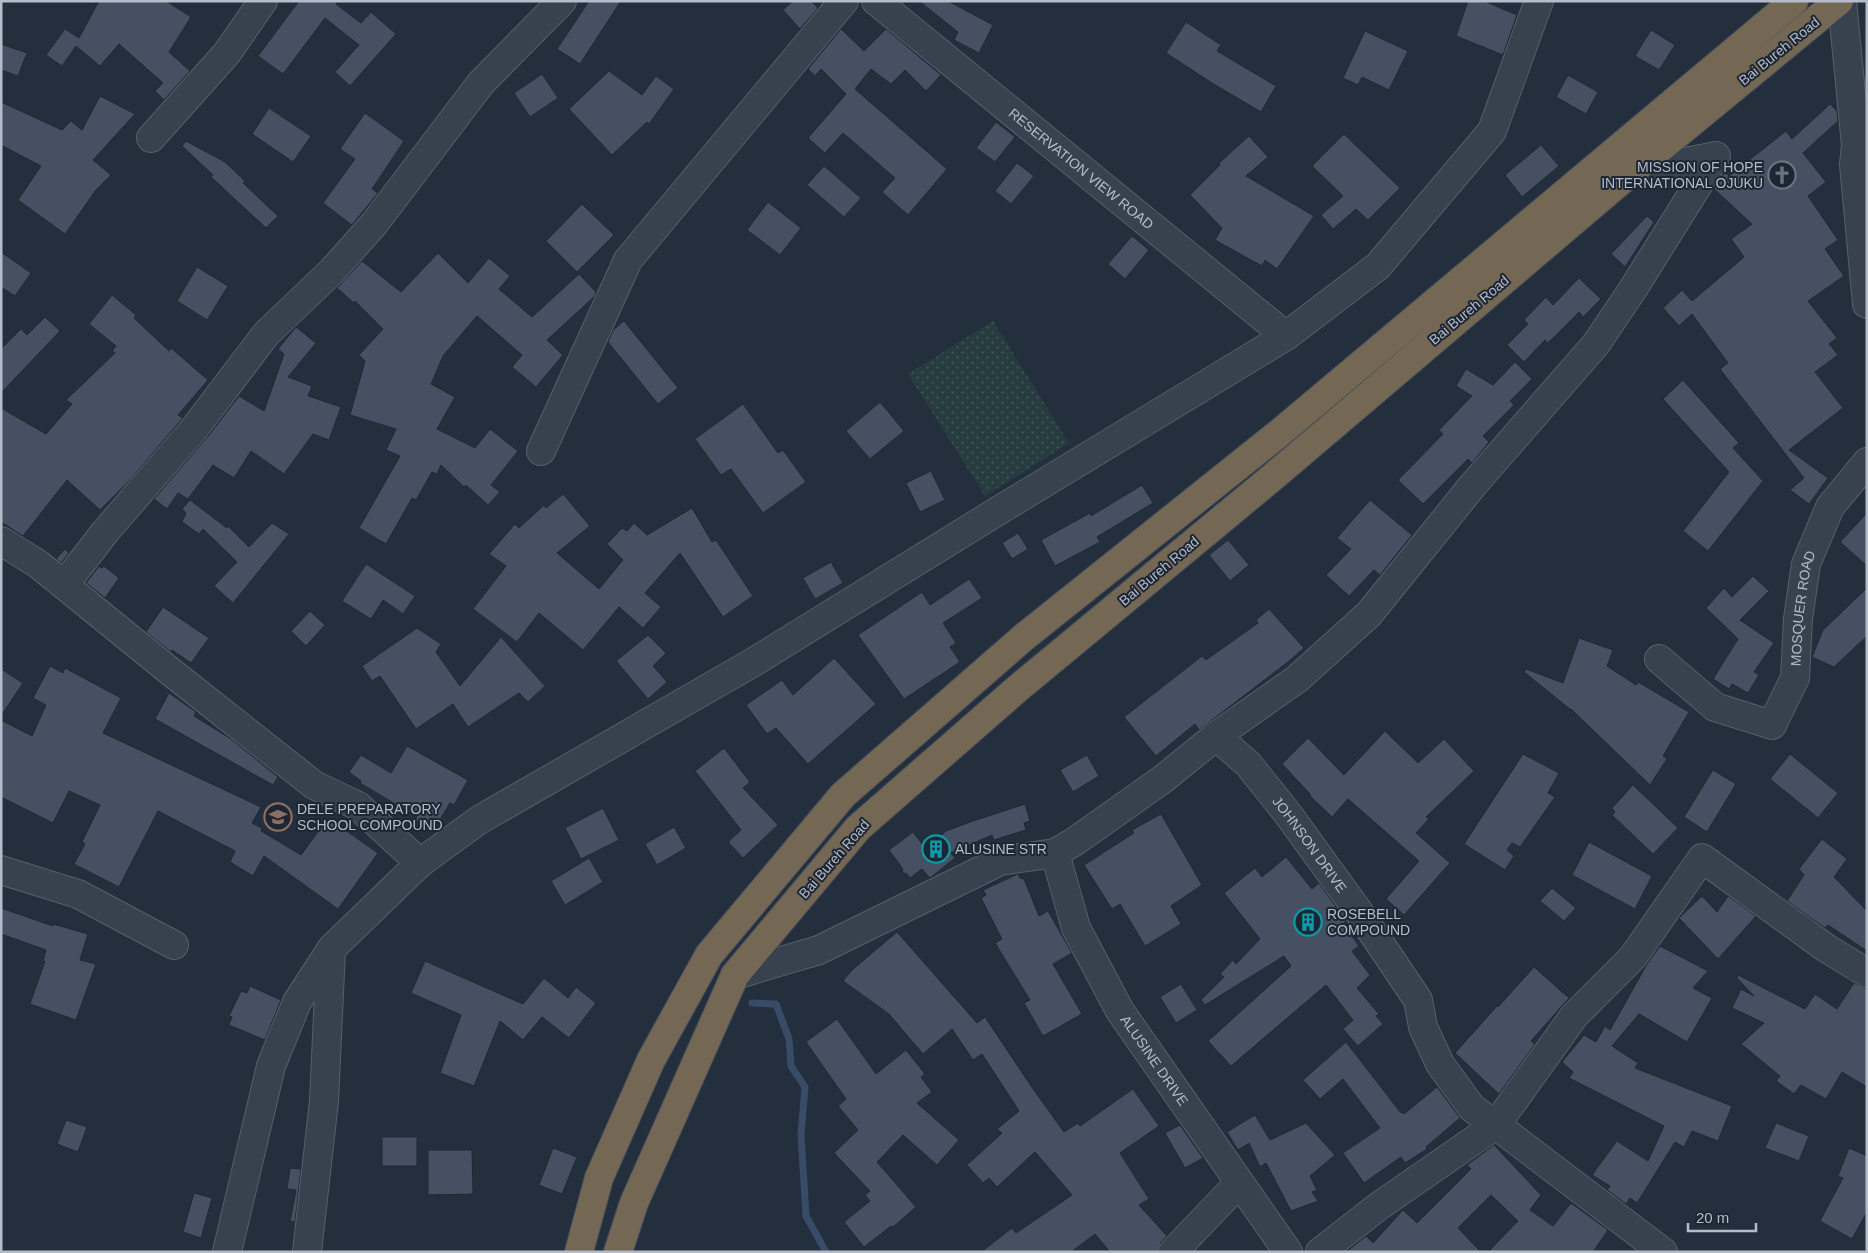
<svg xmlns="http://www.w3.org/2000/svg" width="1868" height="1253" font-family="Arial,sans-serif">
<defs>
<pattern id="grass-dots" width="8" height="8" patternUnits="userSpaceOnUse" patternTransform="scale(1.25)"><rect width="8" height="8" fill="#263c3f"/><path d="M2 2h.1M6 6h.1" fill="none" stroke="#435659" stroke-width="1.8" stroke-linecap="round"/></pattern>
</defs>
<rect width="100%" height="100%" fill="#242f3e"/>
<path fill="url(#grass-dots)" d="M993 321 1069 443 985 496 908 374Z"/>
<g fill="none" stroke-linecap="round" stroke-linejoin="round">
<path stroke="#394c67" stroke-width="7" d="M752 1003 776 1004 789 1039 791 1066 805 1087 801 1135 806 1216 826 1252"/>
</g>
<path fill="#455162" stroke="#1f2835" d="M99 1H166L191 17 169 52 190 71 164 100 155 91 163 83 119 44 100 66 76 46 62 66 46 55 65 29 79 38Z
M299 1H337L336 4 361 23 371 12 396 34 350 86 335 72 359 45 325 18 283 74 258 56Z
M589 1H621L580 64 557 49Z
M793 1H811L818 8 800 29 783 10Z
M919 1H948L993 25 979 53 954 40 958 32Z
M1468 1H1484L1517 15 1503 55 1456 36Z
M1186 22 1221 45 1217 51 1276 86 1261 112 1212 83 1166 53Z
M841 29 864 51 886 29 941 75 926 91 905 70 891 84 871 69 855 89 947 169 908 215 882 192 895 178 843 133 825 153 808 138 846 94 821 69 815 76 808 69Z
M1651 30 1675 45 1659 70 1635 56Z
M1365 31 1408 51 1389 90 1362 77 1358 85 1343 78Z
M1 44 27 53 18 76 1 70Z
M609 71 642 95 656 76 674 89 649 124 647 122 612 155 569 109Z
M542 74 558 98 530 117 514 93Z
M1568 75 1598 92 1586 114 1556 97Z
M100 96 135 114 93 160 111 175 96 190 65 234 18 200 41 166 1 145V102L62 130 71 121 82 130Z
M1830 104 1837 111 1838 121 1803 153 1826 182 1808 196 1838 240 1825 249 1844 276 1808 301 1837 338 1829 344 1838 355 1815 372 1843 408 1789 450 1828 478 1809 504 1790 490 1804 478 1720 369 1728 363 1692 314 1679 326 1663 308 1682 290 1692 301 1744 257 1731 239 1752 224 1714 189 1722 176 1725 172 1729 176 1786 131 1792 139Z
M269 108 311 136 293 162 252 134Z
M365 113 404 141 372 189 378 193 352 225 323 203 355 159 340 149Z
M996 122 1015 137 995 162 976 148Z
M1344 134 1400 188 1368 220 1356 209 1333 229 1321 215 1343 196 1312 166Z
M1249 136 1268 157 1246 176 1314 216 1277 269 1265 260 1262 266 1215 240 1222 228 1190 195 1220 165 1219 163Z
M186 141 225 162 245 181 243 183 278 216 266 228 211 177 213 175 182 146Z
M1541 145 1559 166 1522 197 1505 175Z
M1017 163 1034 176 1011 204 995 191Z
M824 166 861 198 844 217 807 185Z
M768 202 801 228 780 255 747 230Z
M582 204 614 235 577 272 546 241Z
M1647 216 1654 222 1625 267 1611 254Z
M1132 236 1149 250 1125 279 1108 264Z
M1 252 31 273 15 296 1 287Z
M438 253 468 283 489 258 510 276 499 289 532 317 579 274 596 292 595 296 547 340 563 355 536 387 512 367 522 355 477 316 443 356 431 384 455 397 437 429 475 448 490 429 518 451 491 485 500 492 488 505 466 485 464 487 441 465 437 474 432 472 416 500 412 498 386 544 359 528 400 456 386 450 396 429 350 415 365 361 359 355 383 329 355 301 354 303 337 288 362 261 401 292Z
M197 267 228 286 207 320 177 301Z
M1579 278 1601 299 1583 317 1579 312 1548 343 1545 340 1524 362 1507 345 1528 324 1524 320 1546 297 1553 305Z
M112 295 136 315 134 318 169 351 171 348 208 380 178 415 183 418 182 419 129 481 100 510 67 480 23 536 1 522V408L46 434 72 404 66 400 115 353 112 351 116 346 89 324Z
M45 317 60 331 1 393V349L21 329 27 335Z
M624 321 678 388 658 404 608 342 613 330Z
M296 327 316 343 288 377 312 386 308 396 341 407 329 440 313 434 284 474 251 451 234 478 213 465 188 499 178 493 167 509 154 499 209 435 239 396 264 411 284 354 278 349Z
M1515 362 1532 379 1510 401 1514 405 1483 436 1489 442 1472 463 1468 459 1423 504 1398 480 1443 434 1439 430 1472 396 1456 386 1466 369 1493 385Z
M1683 380 1739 443 1733 448 1763 481 1708 551 1683 531 1729 472 1663 399Z
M880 402 904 431 870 459 846 431Z
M743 404 778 453 783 450 806 482 763 513 731 469 721 475 695 439Z
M931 471 945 500 920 512 906 483Z
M1142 485 1153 503 1097 537 1100 542 1055 566 1041 540 1090 513 1091 516Z
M563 494 590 526 557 553 599 589 623 560 607 544 622 528 627 531 634 523 647 535 692 508 712 542 716 540 753 596 723 617 680 553 645 593 661 607 643 628 619 607 583 650 539 613 517 642 473 609 506 566 489 554 515 524 519 528 544 505 546 508Z
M190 500 227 528 228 526 249 547 272 523 289 534 233 603 214 586 237 562 203 529 199 534 182 522 186 513 182 509Z
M1370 500 1412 535 1380 575 1374 570 1349 596 1326 575 1351 549 1337 538Z
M1867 513V566L1840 542Z
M1018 533 1028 549 1012 559 1002 543Z
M1228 540 1249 565 1230 581 1209 555Z
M65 549 69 553 61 563 56 559Z
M831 562 843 583 815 599 803 578Z
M366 564 415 596 403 614 383 600 371 619 342 601Z
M99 566 102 568 104 566 119 578 105 598 86 583Z
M1753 576 1769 591 1740 620 1774 643 1754 672 1759 675 1748 693 1732 684 1729 689 1713 679 1738 639 1706 608 1724 588 1732 597Z
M969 579 982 598 943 623 956 643 950 647 960 662 904 699 858 635 922 592 930 605Z
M1867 588V636L1834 667 1812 657 1823 630Z
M163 607 209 638 191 663 172 650 171 652 146 632Z
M1269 609 1304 648 1288 662 1199 730 1195 724 1156 756 1124 717 1202 656 1206 660 1258 623 1256 620Z
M310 611 325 625 306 646 291 631Z
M417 628 441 644 436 652 460 686 501 637 545 686 528 702 519 693 468 727 453 704 416 729 380 676 372 681 362 666Z
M648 635 666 653 653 666 667 682 648 699 616 661Z
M1579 638 1613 650 1607 666 1636 685 1638 682 1689 712 1663 756 1667 759 1650 785 1571 709V710L1524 672 1526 669 1563 683Z
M834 658 876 704 808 764 776 728 767 734 746 705 782 680 793 695Z
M50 666 63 673 65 668 121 698 103 733 261 807 252 823 262 828 261 831 301 855 328 818 378 853 338 909 264 856 253 876 230 862 235 851 158 811 119 887 74 864 85 844 82 842 100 805 69 791 53 823 1 797V720L32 736 46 705 33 698Z
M1 669 23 683 1 716Z
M169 693 196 712 194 716 231 739 278 777 273 785 155 719Z
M1385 731 1418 763 1444 739 1474 771 1426 817 1429 819 1416 833 1450 863 1404 915 1386 899 1419 861 1348 799 1332 817 1310 796 1311 795 1282 764 1308 738 1344 775Z
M407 746 468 780 454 805 450 803 433 831 415 820 417 817 360 783 361 781 349 772 361 755 391 773Z
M724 748 750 782 743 788 778 825 743 858 728 842 741 830 695 771Z
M1523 754 1559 773 1548 793 1555 797 1520 847 1512 843 1507 850 1514 856 1505 870 1464 844Z
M1790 754 1838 793 1818 818 1770 779Z
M1087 755 1099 776 1073 792 1060 770Z
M1713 770 1736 784 1707 832 1684 817Z
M1633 785 1678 828 1653 854 1612 815 1615 812 1612 808Z
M1025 804 1030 821 1024 823 1026 830 994 840 992 835 951 853 955 858 930 878 922 869 910 878 906 873 904 874 902 871 903 869 889 850 913 832 926 849 946 831 970 822Z
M603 808 619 840 581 859 565 828Z
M1161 814 1202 885 1171 906 1181 924 1145 946 1120 904 1112 909 1084 865 1134 833 1132 830Z
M674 827 686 848 657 865 645 844Z
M1822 839 1847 859 1834 877 1867 911V951L1828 925 1825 928 1787 901 1804 875 1799 869Z
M1589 842 1652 876 1635 909 1572 875Z
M1286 857 1312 889 1319 883 1346 921 1343 924 1359 946 1352 951 1370 975 1357 988 1379 1014 1376 1016 1383 1024 1358 1046 1343 1029 1353 1020 1326 985 1231 1066 1208 1041 1291 966 1284 956 1205 1005 1201 1000 1224 977 1220 974 1233 960 1236 964 1260 939 1224 893 1255 868 1262 877Z
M589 858 603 882 565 905 551 881Z
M1018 874 1020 878 1024 879 1039 916 1048 911 1072 953 1053 964 1082 1014 1043 1036 1024 1003 1030 1000 995 943 1002 939 981 898 986 895 983 890Z
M1552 888 1576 908 1564 921 1540 901Z
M1702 896 1717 912 1728 896 1756 916 1718 959 1679 918Z
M1 908 53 926V924L88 934 80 960 96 964 76 1020 30 1004 45 961H43L46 950 1 934Z
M897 932 977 1023 985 1017 1031 1086 1064 1132 1078 1123 1080 1126 1133 1089 1159 1126 1120 1153 1149 1199 1139 1205 1167 1236 1161 1242 1158 1252H1110L1095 1234 1071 1252H981L1012 1228 1016 1233 1072 1195 1035 1152 997 1187 989 1178 983 1183 967 1165 1002 1133 997 1129 1019 1111 982 1054 973 1060 952 1029 923 1054 889 1014 843 981 852 970Z
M1660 946 1708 971 1693 988 1712 998 1687 1042 1639 1014 1612 1046 1638 1063 1635 1068 1732 1106 1718 1141 1692 1131 1684 1147 1675 1142 1637 1203 1630 1198 1626 1204 1607 1190 1610 1186 1592 1175 1617 1141 1648 1161 1664 1126 1569 1078 1573 1072 1562 1062 1584 1035 1596 1042 1605 1026 1610 1030 1647 964Z
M425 961 523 1004 544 978 568 998 576 987 596 1003 569 1038 542 1017 523 1040 500 1021 474 1086 440 1073 461 1015 411 993Z
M1534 967 1569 998 1531 1041 1535 1044 1499 1094 1455 1053 1497 1006 1498 1007Z
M1738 975 1805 1009 1815 994 1837 1009 1854 983 1867 989V1087L1842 1072 1826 1099 1801 1085 1794 1094 1776 1081 1780 1076 1741 1044 1764 1023 1732 1008 1741 989 1754 996 1737 978Z
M1181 984 1197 1010 1176 1023 1160 997Z
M250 986 281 1000 265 1040 229 1025 232 1017 229 1016 241 991 247 993Z
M837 1019 876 1074 906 1050 925 1074 921 1077 932 1092 917 1103 959 1140 937 1165 903 1135 877 1162 916 1207 893 1227 891 1226 864 1247 844 1222 870 1201 865 1195 870 1191 834 1153 858 1130 838 1106 846 1099 806 1042Z
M1346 1042 1401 1113 1402 1112 1404 1114 1437 1087 1460 1118 1426 1147 1427 1149 1405 1163 1401 1157 1364 1183 1343 1153 1380 1128 1343 1079 1320 1099 1303 1080Z
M1255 1115 1270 1140 1306 1123 1335 1155 1310 1176 1317 1190 1312 1192 1318 1201 1291 1211 1266 1163 1260 1167 1249 1143 1238 1150 1227 1132Z
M66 1120 87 1127 78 1152 57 1144Z
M1776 1123 1809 1136 1799 1161 1765 1148Z
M1180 1125 1203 1158 1185 1168 1165 1133Z
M382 1137H417V1166H382Z
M1494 1145 1541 1195 1530 1210 1553 1226 1571 1203 1608 1230 1593 1252H1488L1518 1221 1491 1195 1458 1228 1481 1252H1346L1366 1236 1373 1243 1403 1210 1417 1223 1471 1169 1467 1165Z
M553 1148 577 1157 562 1194 539 1185Z
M1849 1148 1867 1156V1212L1852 1239 1820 1221 1843 1178 1838 1176Z
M428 1150H472L473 1194 428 1195Z
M290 1168 301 1169 295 1222 290 1221 296 1190 287 1189Z
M194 1193 212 1198 201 1238 183 1232Z"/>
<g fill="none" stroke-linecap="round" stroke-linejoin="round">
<g stroke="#565f6c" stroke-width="30">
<g id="minor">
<path id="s1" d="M876 1 1286 336"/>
<path d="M1842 1 1856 145 1854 164 1867 304"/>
<path d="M151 138 227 53 263 1"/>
<path d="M541 451 628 260 844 1"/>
<path d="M1 541 38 564 171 672 314 785 358 806 420 863"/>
<path d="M64 585 105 532 194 429 266 334 332 271 374 224 481 83 562 1"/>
<path id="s2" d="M1659 659 1715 707 1772 725 1795 678 1798 619 1806 564 1830 507 1867 462"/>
<path d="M1216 736 1297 679 1369 614 1473 485 1596 344 1633 289 1716 156 1630 173"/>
<path id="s3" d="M1055 853 1076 928 1120 1011 1288 1252"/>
<path d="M1 870 78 894 174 945"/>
<path id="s4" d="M735 975 819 950 1000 861 1055 853 1074 842 1163 779 1216 736 1248 764 1288 814 1356 908 1418 1000 1423 1027 1440 1064 1472 1108 1496 1125 1379 1206 1320 1252"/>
<path d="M227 1252 271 1066 297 1002 332 948 420 863 479 820 752 663 1006 506 1286 336 1378 266 1492 131 1539 1"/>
<path d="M307 1252 324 1101 331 950"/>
<path d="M1173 1252 1239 1183"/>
<path d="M1663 1252 1496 1125 1574 1016 1633 957 1702 858 1826 948 1867 973"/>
</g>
</g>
<g stroke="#434c59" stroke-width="30">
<path id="highway" d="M579 1252 599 1178 651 1060 709 955 843 795 1024 637 1278 434 1794 1
M618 1252 634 1203 735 975 858 828 1017 689 1274 476 1630 173 1839 1"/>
</g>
<use href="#minor" stroke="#38414e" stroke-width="28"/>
<use href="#highway" stroke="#746855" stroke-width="28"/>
</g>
<defs>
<g id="church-ring" transform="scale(1.4375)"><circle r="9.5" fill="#1d2633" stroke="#6b7280" stroke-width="1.5"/><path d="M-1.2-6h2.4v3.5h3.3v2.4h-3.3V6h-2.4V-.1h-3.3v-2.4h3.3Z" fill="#6b7280"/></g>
<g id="school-ring" transform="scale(1.4375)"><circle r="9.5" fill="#1d2633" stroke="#8d6e63" stroke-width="1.5"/><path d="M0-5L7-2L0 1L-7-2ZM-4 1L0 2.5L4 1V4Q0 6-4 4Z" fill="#8d6e63"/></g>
<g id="building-ring" transform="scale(1.4375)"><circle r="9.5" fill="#1d2633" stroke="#0f9aa8" stroke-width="1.5"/><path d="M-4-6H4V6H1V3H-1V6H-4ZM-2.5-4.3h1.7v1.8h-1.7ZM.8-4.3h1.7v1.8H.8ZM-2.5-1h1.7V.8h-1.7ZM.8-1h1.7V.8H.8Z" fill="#0f9aa8"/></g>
</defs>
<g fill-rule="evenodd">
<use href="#church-ring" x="1782" y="175"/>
<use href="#school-ring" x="278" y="817"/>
<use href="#building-ring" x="936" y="849"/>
<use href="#building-ring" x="1308" y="922"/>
</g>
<g text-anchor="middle" stroke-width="4" stroke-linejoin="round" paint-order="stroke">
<g font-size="14" fill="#b4bcc9" stroke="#1d2633">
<text transform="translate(1779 51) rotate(-39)" y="5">Bai Bureh Road</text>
<text dy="5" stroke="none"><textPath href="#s1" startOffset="265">RESERVATION VIEW ROAD</textPath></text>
<text transform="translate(1469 310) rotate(-40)" y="5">Bai Bureh Road</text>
<text transform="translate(1159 571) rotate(-40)" y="5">Bai Bureh Road</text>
<text dy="5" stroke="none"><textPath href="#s2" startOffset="256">MOSQUER ROAD</textPath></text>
<text dy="5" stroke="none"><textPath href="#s4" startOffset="688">JOHNSON DRIVE</textPath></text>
<text transform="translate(834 859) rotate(-49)" y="5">Bai Bureh Road</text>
<text dy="5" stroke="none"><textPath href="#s3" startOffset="232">ALUSINE DRIVE</textPath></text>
</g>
<g font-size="14" fill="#b4bcc9" stroke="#1d2633" text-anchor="start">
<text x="1763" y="172" text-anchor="end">MISSION OF HOPE<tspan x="1763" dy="16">INTERNATIONAL OJUKU</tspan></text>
<text x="297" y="814">DELE PREPARATORY<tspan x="297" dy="16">SCHOOL COMPOUND</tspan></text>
<text x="955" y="854">ALUSINE STR</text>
<text x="1327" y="919">ROSEBELL<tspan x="1327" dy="16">COMPOUND</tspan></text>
</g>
</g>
<rect width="1868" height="1253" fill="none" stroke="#b4bcc9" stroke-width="5"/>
<path d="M1688 1223v8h68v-8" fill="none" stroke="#b4bcc9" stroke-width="2.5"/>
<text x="1696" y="1223" font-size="15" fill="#b4bcc9" stroke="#1d2633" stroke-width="4" paint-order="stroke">20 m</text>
</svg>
